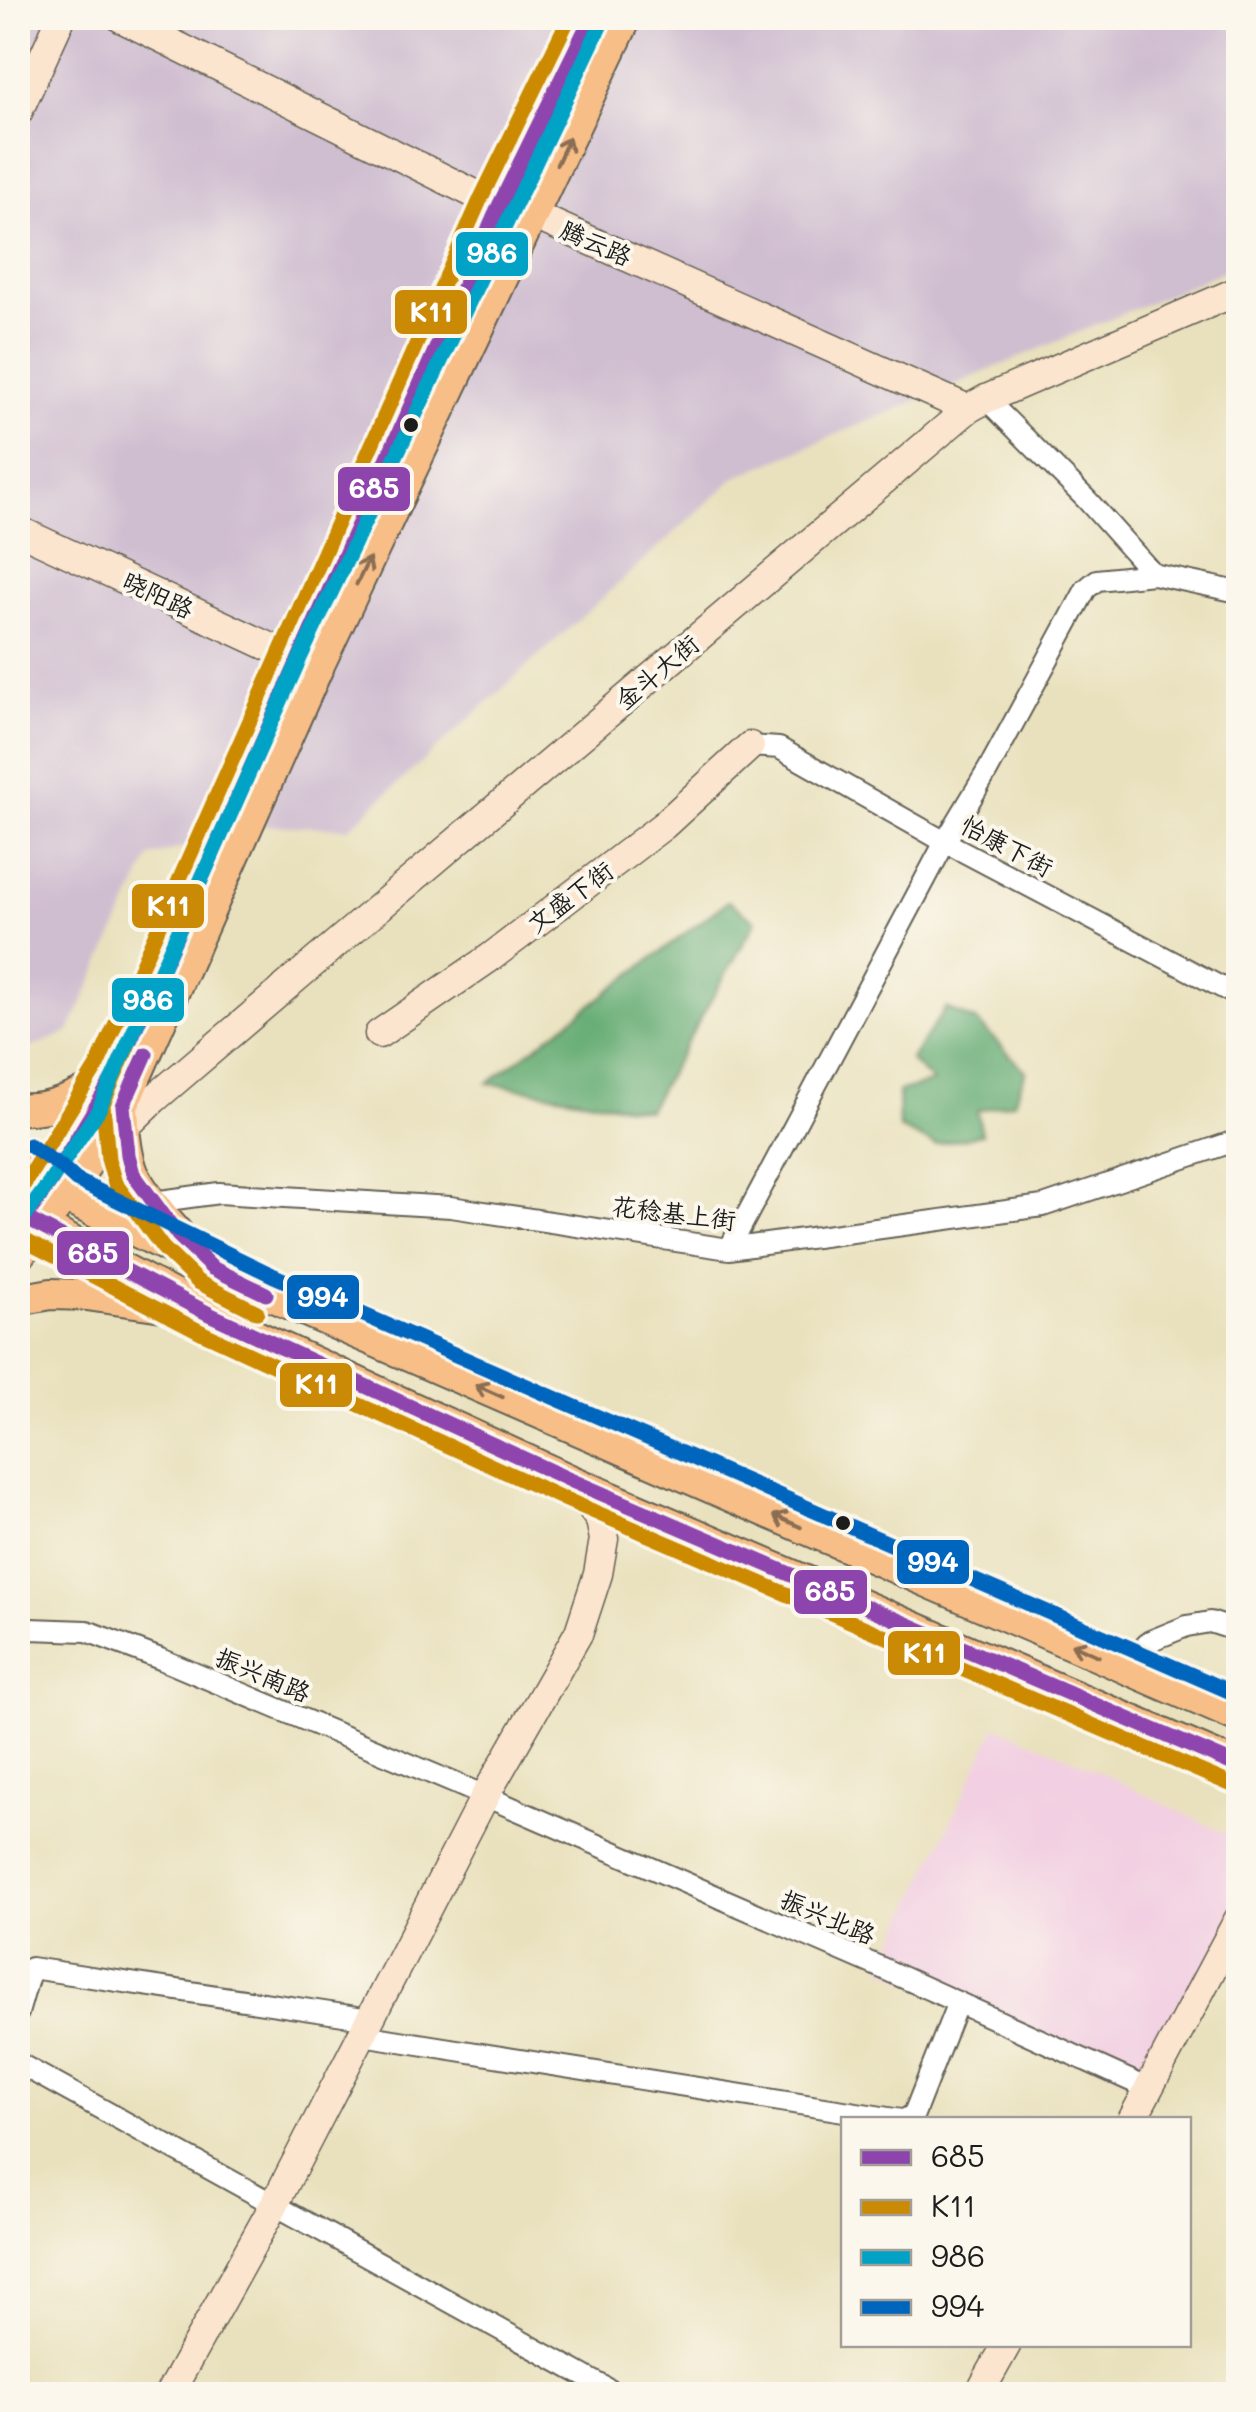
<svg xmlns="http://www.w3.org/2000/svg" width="1256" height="2412" font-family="Mali,'LXGW WenKai TC',sans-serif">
<rect width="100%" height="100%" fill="#fbf7ec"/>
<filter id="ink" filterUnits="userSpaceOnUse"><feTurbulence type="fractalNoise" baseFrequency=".01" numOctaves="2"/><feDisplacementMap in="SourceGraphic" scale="20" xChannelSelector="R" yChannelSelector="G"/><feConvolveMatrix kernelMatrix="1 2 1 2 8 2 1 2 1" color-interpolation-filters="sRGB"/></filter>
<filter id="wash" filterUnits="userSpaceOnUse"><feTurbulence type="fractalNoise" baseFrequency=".0048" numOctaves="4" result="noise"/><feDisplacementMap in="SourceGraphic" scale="40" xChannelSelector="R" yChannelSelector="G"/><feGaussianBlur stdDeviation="2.25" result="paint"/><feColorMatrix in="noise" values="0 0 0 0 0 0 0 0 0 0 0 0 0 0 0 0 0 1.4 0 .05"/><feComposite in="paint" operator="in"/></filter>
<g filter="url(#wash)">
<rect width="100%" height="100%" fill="#e9e1bd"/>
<path fill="#f2cfe2" d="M996 1726 1076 1760 1238 1840V1920L1149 2089 882 1968Z"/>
<path fill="#cfbdd0" d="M18 18H1238V265L736 477 349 828 264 825 150 857 69 1032 18 1053Z"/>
<path fill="#63ab72" stroke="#406447" stroke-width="2.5" d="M728 901 756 921 648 1110 488 1083Z
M946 1008 976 1021 1026 1071 1014 1102 977 1111 982 1134 935 1145 899 1128 898 1092 933 1082 910 1060Z"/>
</g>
<g filter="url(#ink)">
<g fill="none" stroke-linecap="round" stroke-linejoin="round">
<g stroke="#646154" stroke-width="24">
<path id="street" d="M986 399 1087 500 1153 574 1238 592
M750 746 779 748 945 842 1238 996
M153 1202 219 1193 451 1207 729 1249 1043 1206 1238 1140
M729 1249 945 842 988 770 1086 589 1097 580 1153 574
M18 1638 30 1629 87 1631 163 1660 485 1796 882 1968 1149 2089
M1124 1667 1150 1641 1187 1626 1210 1622 1238 1631
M18 2013 31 1968 370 2019
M362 2035 901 2120
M18 2063 617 2394
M904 2120 914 2114 958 2002"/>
</g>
<g stroke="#646154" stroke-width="31">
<path id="secondary" d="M121 18 499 206 533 215 968 409
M18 112 61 18
M18 530 298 660
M379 1034 491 957 664 825 750 746
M124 1128 154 1099 338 942 968 409 986 399 1238 291
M1132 2120 1238 1920
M169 2394 274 2205 485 1796 579 1632 598 1574 604 1539 600 1520 570 1480
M979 2394 1007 2344"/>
</g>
<g stroke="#646154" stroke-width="34">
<path id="primary" d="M152 990 499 206 591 18
M123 1106C124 1128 125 1150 132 1170 140 1192 178 1235 196 1252
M18 1109C53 1112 82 1094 113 1077
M18 1161 50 1183 64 1197 264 1293 1238 1717
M43 1192 115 1075 126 1051
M18 1213 211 1315 570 1480 1238 1766
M18 1257 64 1197 117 1119 319 665 626 18
M18 1300 51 1294 87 1295 183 1309"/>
</g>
<use href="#street" stroke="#fff" stroke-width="20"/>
<use href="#secondary" stroke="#fce5cf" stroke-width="28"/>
<use href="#primary" stroke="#f7be87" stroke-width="30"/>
<g stroke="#fbf7ec" stroke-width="22">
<path id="bus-1" d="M591 18 499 206 115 1075 50 1183 25 1218 211 1315 570 1480 1238 1766
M146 1054 123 1106 128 1155 133 1174 178 1235 212 1268 266 1294"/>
</g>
<g stroke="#fbf7ec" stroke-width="22">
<path id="bus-2" d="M128 1046 103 1104 108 1159 115 1183 163 1248 198 1282 257 1312
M18 1194 97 1066 481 198 569 18
M18 1237 203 1333 562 1498 1230 1784"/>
</g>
<g stroke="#fbf7ec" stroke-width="22">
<path id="bus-3" d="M18 1225 48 1185 99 1109 301 656 604 18"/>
</g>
<g stroke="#fbf7ec" stroke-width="22">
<path id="bus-4" d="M29 1145 63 1168 76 1180 272 1275 1238 1695"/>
</g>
<use href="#bus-1" stroke="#8e44ad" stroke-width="15"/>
<use href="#bus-2" stroke="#cb8a06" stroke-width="15"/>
<use href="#bus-3" stroke="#01a2c5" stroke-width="15"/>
<use href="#bus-4" stroke="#0065bd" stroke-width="15"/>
</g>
<defs><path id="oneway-shaft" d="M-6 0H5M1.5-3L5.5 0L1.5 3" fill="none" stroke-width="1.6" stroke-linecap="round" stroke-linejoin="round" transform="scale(2.5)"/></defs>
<g stroke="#8a6d52">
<use href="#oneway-shaft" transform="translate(563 151) rotate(-65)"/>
<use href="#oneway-shaft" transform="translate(363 571) rotate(-64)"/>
<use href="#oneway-shaft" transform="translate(489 1391) rotate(-156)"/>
<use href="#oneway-shaft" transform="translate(787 1521) rotate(-156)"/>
<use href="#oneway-shaft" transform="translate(1085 1650) rotate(-156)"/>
</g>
</g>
<g fill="#1c1c1c" stroke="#fbf7ec" stroke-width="4">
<circle cx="411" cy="425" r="9"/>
<circle cx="843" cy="1523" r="9"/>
</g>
<g text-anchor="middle" stroke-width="8" stroke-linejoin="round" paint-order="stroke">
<g font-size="25" fill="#1c1c1c" stroke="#fbf7ec">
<text transform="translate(596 243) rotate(24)" y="9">腾云路</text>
<text transform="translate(158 595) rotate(25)" y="9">晓阳路</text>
<text transform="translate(657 672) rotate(-40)" y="9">金斗大街</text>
<text transform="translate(1007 846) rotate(28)" y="9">怡康下街</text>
<text transform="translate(570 897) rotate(-37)" y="9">文盛下街</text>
<text transform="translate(674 1213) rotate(7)" y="9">花稔基上街</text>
<text transform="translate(263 1675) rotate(23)" y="9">振兴南路</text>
<text transform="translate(828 1917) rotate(23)" y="9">振兴北路</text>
</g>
</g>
<g stroke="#fbf7ec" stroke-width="4">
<rect x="454" y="230" width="76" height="48" rx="10" fill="#01a2c5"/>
<rect x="393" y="288" width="76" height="48" rx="10" fill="#cb8a06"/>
<rect x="336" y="465" width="76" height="48" rx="10" fill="#8e44ad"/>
<rect x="130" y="882" width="76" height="48" rx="10" fill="#cb8a06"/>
<rect x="110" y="976" width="76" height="48" rx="10" fill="#01a2c5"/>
<rect x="55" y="1229" width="76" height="48" rx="10" fill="#8e44ad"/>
<rect x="285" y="1273" width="76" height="48" rx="10" fill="#0065bd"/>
<rect x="278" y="1361" width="76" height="48" rx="10" fill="#cb8a06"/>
<rect x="895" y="1538" width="76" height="48" rx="10" fill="#0065bd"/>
<rect x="792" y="1568" width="77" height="48" rx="10" fill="#8e44ad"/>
<rect x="886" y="1629" width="76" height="48" rx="10" fill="#cb8a06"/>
</g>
<g font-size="28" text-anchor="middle" font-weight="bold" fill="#fff">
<text x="492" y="263">986</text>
<text x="431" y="322">K11</text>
<text x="374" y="498">685</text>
<text x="168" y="916">K11</text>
<text x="148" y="1010">986</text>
<text x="93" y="1263">685</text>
<text x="323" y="1307">994</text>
<text x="316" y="1394">K11</text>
<text x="933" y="1572">994</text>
<text x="830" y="1601">685</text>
<text x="924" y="1663">K11</text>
</g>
<rect width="1256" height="2412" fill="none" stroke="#fbf7ec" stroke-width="60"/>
<rect x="841" y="2117" width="350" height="230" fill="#fbf7ec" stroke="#a29f99" stroke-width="2.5"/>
<rect x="861" y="2150" width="50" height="15" fill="#8e44ad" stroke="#a29f99" stroke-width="2.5"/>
<text x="931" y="2167" font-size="30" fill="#1c1c1c">685</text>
<rect x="861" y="2200" width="50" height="15" fill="#cb8a06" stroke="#a29f99" stroke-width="2.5"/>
<text x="931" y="2217" font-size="30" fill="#1c1c1c">K11</text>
<rect x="861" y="2250" width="50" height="15" fill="#01a2c5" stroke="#a29f99" stroke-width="2.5"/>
<text x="931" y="2267" font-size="30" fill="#1c1c1c">986</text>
<rect x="861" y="2300" width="50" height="15" fill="#0065bd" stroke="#a29f99" stroke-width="2.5"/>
<text x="931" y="2317" font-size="30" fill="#1c1c1c">994</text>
</svg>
